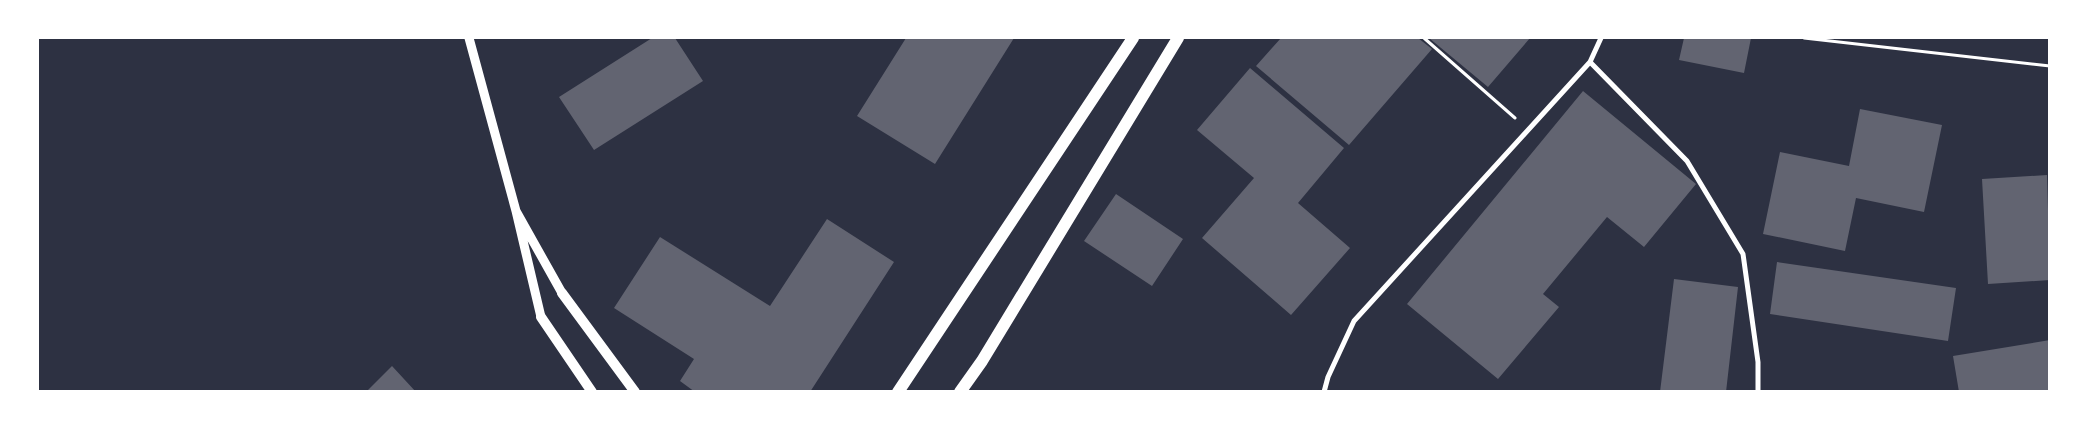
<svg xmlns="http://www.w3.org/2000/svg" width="2087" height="429" font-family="'PT Sans Narrow',sans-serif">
<rect width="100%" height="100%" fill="#2d3142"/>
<path fill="#626471" d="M652 38H675L703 81 594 150 559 97Z
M906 38H1014L935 164 857 116Z
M1281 38H1418L1432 49 1349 145 1256 66Z
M1429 38H1530L1488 87Z
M1684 38H1751L1744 73 1679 60Z
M1250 68 1344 148 1298 203 1350 248 1291 315 1202 238 1254 178 1197 130Z
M1583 91 1696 184 1644 247 1607 217 1543 294 1559 307 1498 379 1407 304Z
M1860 109 1942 125 1924 212 1856 198 1845 251 1763 234 1780 152 1849 166Z
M2047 175 2050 280 1988 284 1982 179Z
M1116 194 1183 239 1152 286 1084 241Z
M827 219 894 262 810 392H695L680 381 694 359 614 308 660 237 770 306Z
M1777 262 1956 288 1948 341 1770 314Z
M1674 279 1738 287 1726 392H1660Z
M2050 340V392H1959L1953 356Z
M392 366 416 392H366Z"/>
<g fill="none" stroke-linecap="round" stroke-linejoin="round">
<path stroke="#fff" stroke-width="3" d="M1424 38 1515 118
M1804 38 2050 66"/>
<path stroke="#fff" stroke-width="5" d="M1590 62 1687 161 1743 254 1758 362V392
M1324 392 1328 377 1354 321 1590 62 1601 38"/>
<path stroke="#fff" stroke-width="9" d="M469 38 516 211
M541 317 516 211 562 293"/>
<path stroke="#fff" stroke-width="10" d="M562 293 635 392
M541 317 592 392"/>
<path stroke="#fff" stroke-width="12" d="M898 392 1133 38
M960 392 982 361 1178 38"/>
</g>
<rect width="2087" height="429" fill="none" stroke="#ffffff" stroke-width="78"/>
</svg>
